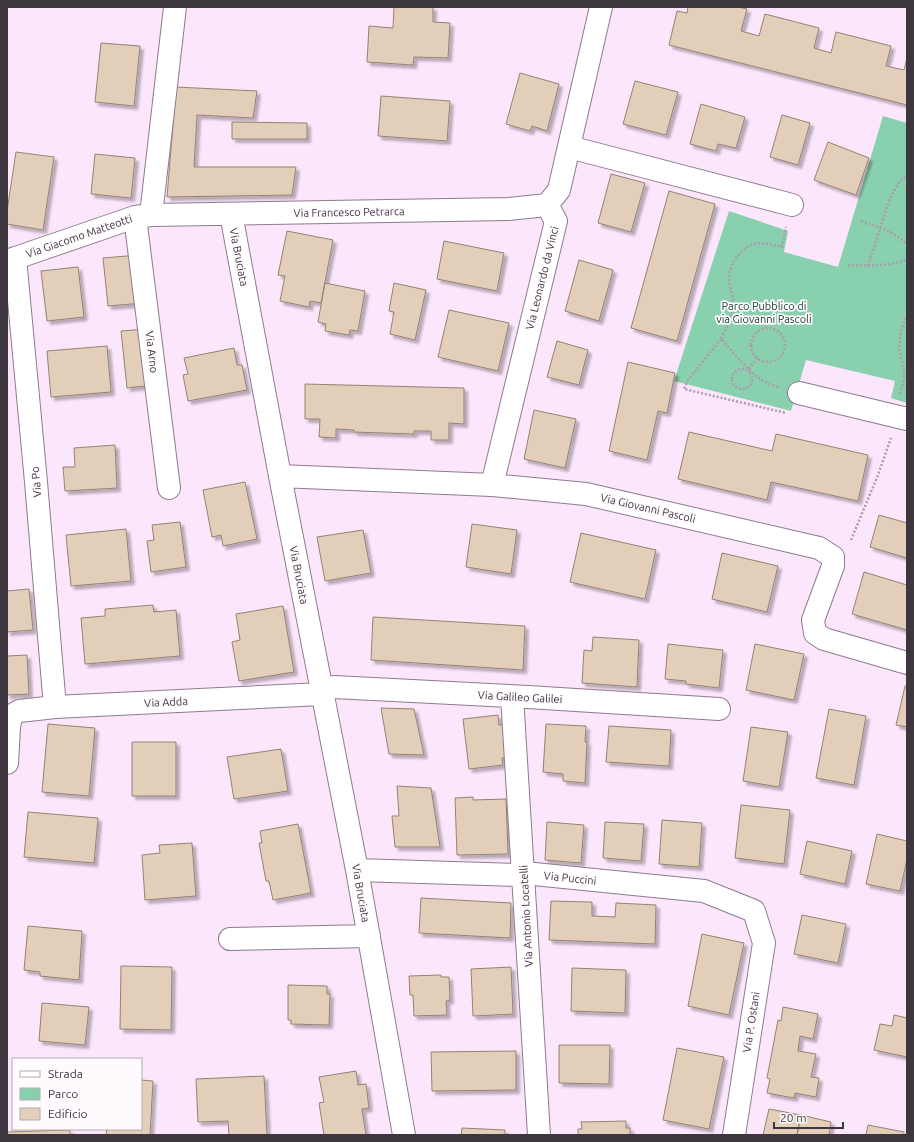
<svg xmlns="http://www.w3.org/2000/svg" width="914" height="1142" font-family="Ubuntu,sans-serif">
<defs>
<filter id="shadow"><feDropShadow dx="3.5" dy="3.5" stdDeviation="1" flood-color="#0004"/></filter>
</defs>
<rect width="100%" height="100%" fill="#fbe6fb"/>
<path fill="#89d0af" d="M883 116 907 123V403L891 398 895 381 806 360 791 411 674 381 729 211 788 231 784 252 838 267Z"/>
<path fill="#e3ceba" stroke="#958270" filter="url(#shadow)" d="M394 7H433V22L450 23 448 58 414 57 413 65 367 62 369 26 393 28Z
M688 7H738L747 9 741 31 759 36 765 14 819 28 814 48 831 53 836 32 891 46 886 66 904 70 907 58V105L669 45 677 11 687 13Z
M101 43 140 46 134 106 95 102Z
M520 73 559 84 547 131 532 126 530 131 506 124Z
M635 81 678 92 666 135 623 124Z
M176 87 257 91 253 118 197 115 194 167H296L292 195 167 197Z
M381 96 450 101 447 141 378 136Z
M701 104 745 117 736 148 718 144 716 151 690 144Z
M782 115 810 123 798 165 770 157Z
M232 122 307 123V139H232Z
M828 142 869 158 856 195 814 180Z
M16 152 54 157 43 230 7 224V211Z
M95 154 135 158 131 198 91 194Z
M611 174 645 183 631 232 598 223Z
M669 191 715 204 677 341 631 328Z
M287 231 333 240 321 303 310 301 309 307 280 301 285 276 278 275Z
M444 241 504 253 497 291 437 279Z
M138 255 143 303 108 306 103 258Z
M579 260 613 270 599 321 565 311Z
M78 267 84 317 47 321 41 271Z
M325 283 365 291 358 331 350 330 349 335 325 331 326 324 318 322Z
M394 283 426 290 415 340 390 334 394 312 389 311Z
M449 310 509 323 498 371 438 357Z
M147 329 153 385 127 388 121 331Z
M557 341 588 350 579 385 547 377Z
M107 346 111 392 51 397 47 351Z
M234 348 237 365H242L247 390 188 401 183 375 188 374 184 358Z
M628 362 675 373 667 413 658 411 647 460 609 451Z
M305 384 464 388V424L449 423V440H431V431H414V434L354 432V430L336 429V438L319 437 320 419H305Z
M534 410 576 419 565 468 524 459Z
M689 432 772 451 776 434 868 455 858 501 771 482 767 500 678 479Z
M115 445 117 488 65 491 63 467H75L74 448Z
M245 482 257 539 223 546 221 535 212 537 203 490Z
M879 515 907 523V558L870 547Z
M180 522 186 567 151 572 147 541 154 540 152 525Z
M472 524 517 530 511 574 466 567Z
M126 529 131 581 71 586 66 535Z
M363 530 371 573 325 581 317 537Z
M581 533 656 550 645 599 570 582Z
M722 553 778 566 767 612 712 599Z
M864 572 907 585V630L852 614Z
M29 589 33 630 7 632V591Z
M153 605 154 612 176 610 180 656 85 664 81 618 105 616V609Z
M283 606 294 672 239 681 232 642 240 640 236 614Z
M373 617 525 626 523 670 371 660Z
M593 637 639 640 637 687 582 683 584 650 592 651Z
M668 644 723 650 719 688 686 684V681L665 679Z
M755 644 804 654 794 700 746 690Z
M27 655 29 694 7 695V656Z
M905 686H907V727L896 725Z
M381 708 414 709 424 755 389 754Z
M829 709 866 716 854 785 816 778Z
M498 715 499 725 509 724 513 757 502 758 503 765 469 769 463 719Z
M48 724 95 728 89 796 42 792Z
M546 724 586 726 585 742H587L585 783 563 781V774L543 772Z
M609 726 671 730 669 766 606 762Z
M751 727 788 732 779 787 743 781Z
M132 742H176V796H132Z
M281 749 288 791 234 799 227 757Z
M397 786 431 788 440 847H395L392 816H399Z
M473 797V800L506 799 508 854 457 855 455 798Z
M741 805 790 810 784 864 735 858Z
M28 812 98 818 94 863 24 857Z
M662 820 702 823 699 867 659 864Z
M547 822 584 825 581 863 545 860Z
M605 822 644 824 641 861 603 858Z
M298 824 311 893 273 900 269 881H266L259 843H262L260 831Z
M877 834 907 841V859L900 891 866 884Z
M807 841 852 851 845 884 800 874Z
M192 843 196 896 145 900 142 855 160 853 159 845Z
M421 898 511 903 510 938 419 933Z
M551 901 592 902V916L615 917 616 903 656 905 655 944 549 940Z
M802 915 846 924 838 963 794 954Z
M28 926 82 931 79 980 40 976V972L24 970Z
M702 934 744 943 729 1015 688 1006Z
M121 966 172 967 171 1030 120 1029Z
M511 967 513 1014 473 1016 471 969Z
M572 968 626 970 625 1013 571 1011Z
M441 975V977H449L450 1000 446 1001 447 1015 414 1016 413 995H410L409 976Z
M288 985 327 986V994H330L329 1025 291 1024V1020H288Z
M42 1003 89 1007 85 1045 39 1041Z
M783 1007 818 1014 813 1039 800 1036 798 1051 816 1054 811 1077 819 1078 816 1097 795 1093 794 1098 767 1093 770 1079 767 1078 778 1020 781 1021Z
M894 1015 907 1018V1057L874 1050 880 1024 892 1026Z
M559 1045H610L609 1084 559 1083Z
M677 1048 724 1057 709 1129 663 1120Z
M516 1051V1090L432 1091 431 1052Z
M356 1071 358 1085 366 1084 369 1108 362 1109 366 1135H324L319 1103 324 1102 319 1077Z
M264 1076 267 1135H229L228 1121 198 1122 196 1079Z
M141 1080 153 1081 150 1135H106L107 1129H141Z
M769 1109 801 1115 797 1135H763Z
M801 1115 831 1122 829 1135H797Z
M626 1121V1128H630V1135H578V1129H582L581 1122Z
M868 1125 904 1132V1135H866Z
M462 1128 505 1130V1135H461Z
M70 1130V1135H7V1132Z"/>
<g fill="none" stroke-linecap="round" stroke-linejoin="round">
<g stroke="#8e7b8e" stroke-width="24">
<path id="minor" d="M569 147 792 205
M547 205 559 190 601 7
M231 214 280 476 357 870 404 1135
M151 215 175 7
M135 217 169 488
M15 258 36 482 55 707
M7 261 135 217 151 215 508 209 547 205
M799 393 907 419
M280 476 492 485 586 494 819 548 833 557V566L813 620 815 633 824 639 907 663
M492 485 556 221 547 205
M322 689 334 687 528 697 719 709
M512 696 539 1135
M7 763 9 727 11 716 19 711 55 707 322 694
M357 870 517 875 534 874 704 891 754 911 764 943 734 1135
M230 939 369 936"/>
</g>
<path stroke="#ac9cac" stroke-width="2.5" stroke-dasharray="2 2" stroke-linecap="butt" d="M861 221C881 228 891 230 907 244
M848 265C868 266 888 266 907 260
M868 266 890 198 899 182 907 175
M751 345a17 17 0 1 1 34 0a17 17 0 1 1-34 0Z
M721 339 688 380 684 389 786 413
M732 379a10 10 0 1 1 20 0a10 10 0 1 1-20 0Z
M749 369 757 358
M778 387C754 381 738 357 721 339 726 329 731 319 733 307 734 297 729 287 729 277 729 265 740 250 751 245 760 241 773 245 782 247L786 227
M900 394C901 389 903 384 904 379 905 370 902 362 900 353 898 341 901 328 907 316
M851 540 878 475 891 438"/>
<use href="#minor" stroke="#fff" stroke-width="22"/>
</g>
<g text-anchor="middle" stroke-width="3.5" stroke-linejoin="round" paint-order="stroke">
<g font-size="11" fill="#3e363e" stroke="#fefafe">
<text transform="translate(349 212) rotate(-1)" y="4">Via Francesco Petrarca</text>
<text transform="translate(79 236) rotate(-19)" y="4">Via Giacomo Matteotti</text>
<text transform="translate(239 257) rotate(79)" y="4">Via Bruciata</text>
<text transform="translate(542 278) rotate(-76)" y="4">Via Leonardo da Vinci</text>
<text transform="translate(152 352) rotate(83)" y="4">Via Arno</text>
<text transform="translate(36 482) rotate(-95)" y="4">Via Po</text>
<text transform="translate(648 508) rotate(13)" y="4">Via Giovanni Pascoli</text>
<text transform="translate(299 575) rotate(79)" y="4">Via Bruciata</text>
<text transform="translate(520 697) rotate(3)" y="4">Via Galileo Galilei</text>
<text transform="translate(166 702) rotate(-3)" y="4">Via Adda</text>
<text transform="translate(570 878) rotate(6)" y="4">Via Puccini</text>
<text transform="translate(361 893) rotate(80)" y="4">Via Bruciata</text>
<text transform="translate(526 916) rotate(-93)" y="4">Via Antonio Locatelli</text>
<text transform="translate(751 1022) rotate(-81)" y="4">Via P. Ostani</text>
</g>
<g font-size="11" fill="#1a4130" stroke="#fefafe">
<text x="764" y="310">Parco Pubblico di<tspan x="764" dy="13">via Giovanni Pascoli</tspan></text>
</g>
</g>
<rect width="914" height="1142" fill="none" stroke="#3e363e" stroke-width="16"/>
<rect x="12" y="1058" width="130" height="72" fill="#fefafe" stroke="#b1acb1"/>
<rect x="20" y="1071" width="20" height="6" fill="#ffffff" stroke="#b1acb1"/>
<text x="48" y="1078" font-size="12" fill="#3e363e">Strada</text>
<rect x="20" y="1088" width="20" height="12" fill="#89d0af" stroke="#b1acb1"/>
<text x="48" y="1098" font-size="12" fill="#3e363e">Parco</text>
<rect x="20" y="1108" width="20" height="12" fill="#e3ceba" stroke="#b1acb1"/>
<text x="48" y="1118" font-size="12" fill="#3e363e">Edificio</text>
<path d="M774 1122v6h69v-6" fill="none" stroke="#3e363e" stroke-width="2"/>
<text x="780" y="1122" font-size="12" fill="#3e363e" stroke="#fefafe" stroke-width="3" paint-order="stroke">20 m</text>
</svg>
